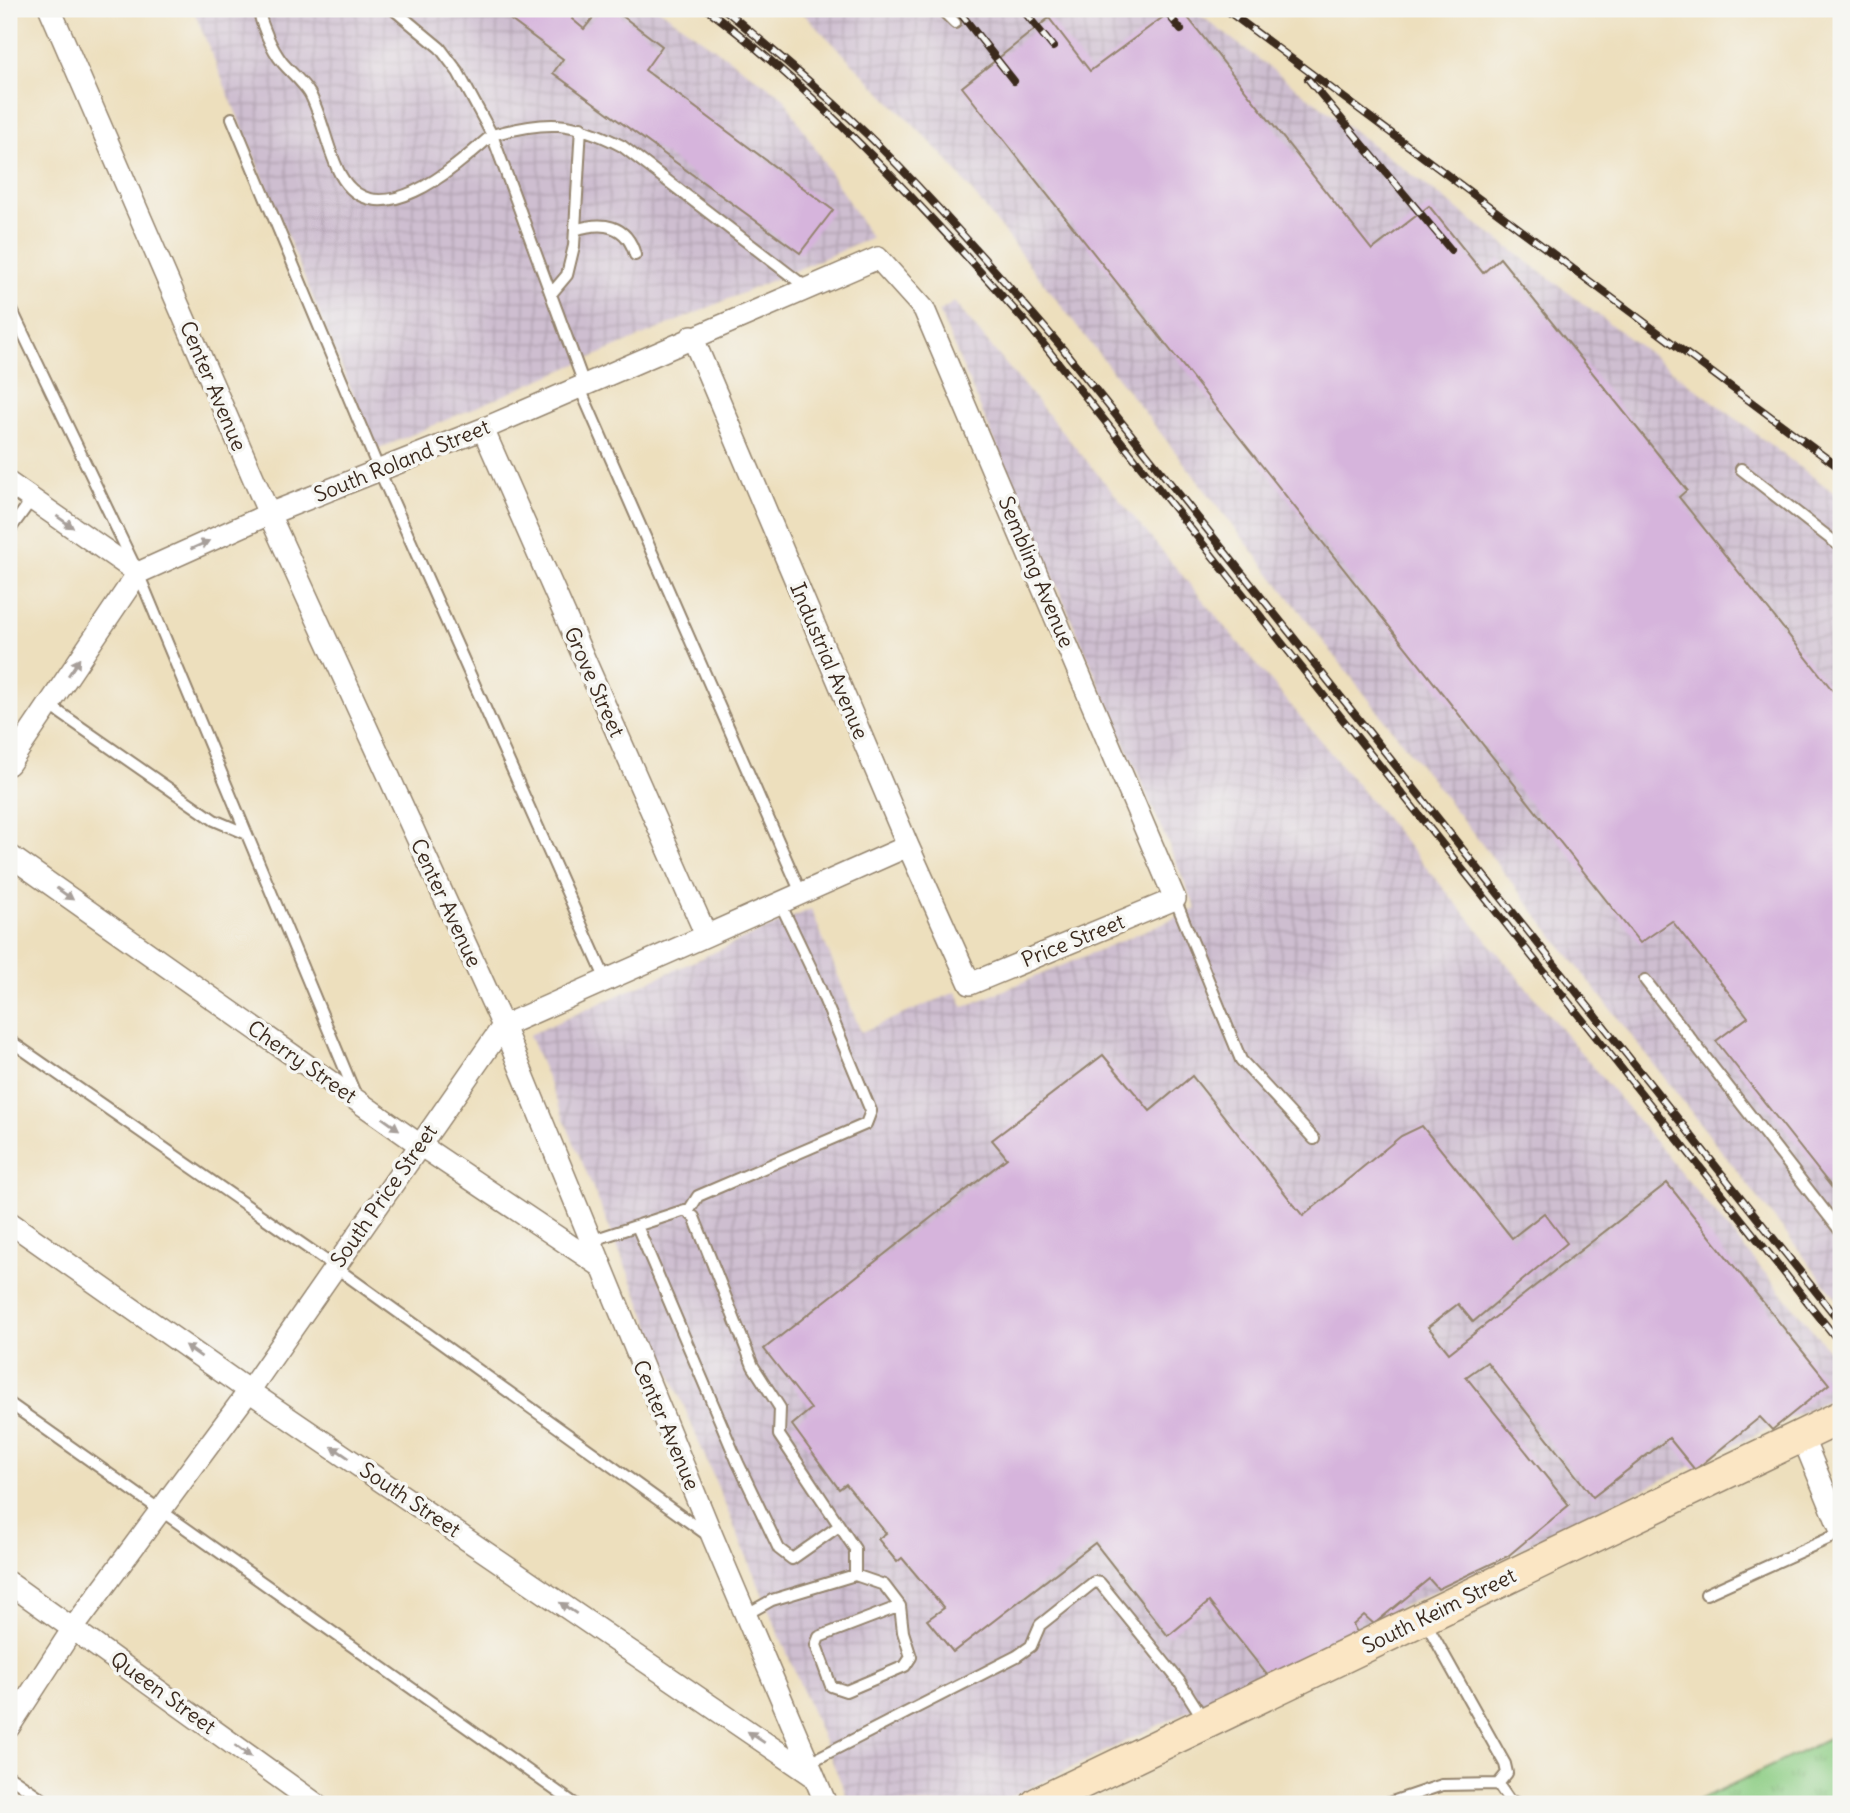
<svg xmlns="http://www.w3.org/2000/svg" width="1850" height="1813" font-family="Delius,sans-serif">
<defs>
<pattern id="industrial-grid" width="8" height="8" patternUnits="userSpaceOnUse" patternTransform="scale(1.75)"><rect width="8" height="8" fill="#cebed0"/><path d="M0 4h8M4 0v8" fill="none" stroke="#b2a3b2"/></pattern>
<pattern id="grass-tufts" width="24" height="20" patternUnits="userSpaceOnUse" patternTransform="scale(1.75)"><rect width="24" height="20" fill="#8ece85"/><path d="M3 7l-1-3M5 7V3M7 7l1-3M15 17l-1-3M17 17v-4M19 17l1-3" fill="none" stroke="#7bb172"/></pattern>
</defs>
<rect width="100%" height="100%" fill="#f6f6f2"/>
<filter id="ink" filterUnits="userSpaceOnUse"><feTurbulence type="fractalNoise" baseFrequency=".0143" numOctaves="2"/><feDisplacementMap in="SourceGraphic" scale="14" xChannelSelector="R" yChannelSelector="G"/><feConvolveMatrix kernelMatrix="1 2 1 2 8 2 1 2 1" color-interpolation-filters="sRGB"/></filter>
<filter id="wash" filterUnits="userSpaceOnUse"><feTurbulence type="fractalNoise" baseFrequency=".00686" numOctaves="4" result="noise"/><feDisplacementMap in="SourceGraphic" scale="28" xChannelSelector="R" yChannelSelector="G"/><feGaussianBlur stdDeviation="1.57" result="paint"/><feColorMatrix in="noise" values="0 0 0 0 0 0 0 0 0 0 0 0 0 0 0 0 0 1.4 0 .05"/><feComposite in="paint" operator="in"/></filter>
<g filter="url(#wash)">
<rect width="100%" height="100%" fill="#eddfbd"/>
<path fill="url(#industrial-grid)" d="M193 9H659L783 97 871 238 376 450Z
M799 9H1192L1841 498V1304L945 157Z
M954 302 1841 1364V1393L997 1804H850L529 1035 811 909 861 1032 956 992 964 1007 1196 909 939 312Z"/>
<path fill="url(#grass-tufts)" stroke="#647c52" stroke-width="2" d="M1841 1733V1804H1696L1695 1802Z"/>
<g id="blocks">
<path fill="#d6b4dc" d="M496 9H579L572 19 584 29 600 9H613L662 46 645 70 833 210 800 253 553 73 563 59Z
M1174 9H1181L1372 250 1429 206 1483 273 1500 258 1687 490 1679 497 1841 701V1199L1716 1041 1748 1017 1672 921 1640 943 962 87 1049 18 1090 71Z
M1103 1055 1150 1111 1192 1076 1303 1216 1401 1136 1422 1126 1512 1238 1544 1213 1567 1243 1473 1322 1458 1304 1428 1327 1449 1353 1667 1183 1829 1384 1772 1430 1760 1417 1695 1470 1669 1438 1593 1497 1487 1362 1466 1377 1569 1505 1508 1556 1438 1589 1429 1579 1374 1624 1364 1615 1353 1625 1358 1634 1268 1676 1209 1602 1168 1636 1095 1543 953 1652 927 1620 944 1608 902 1558 897 1562 878 1539 886 1533 846 1484 839 1489 792 1425 811 1409 764 1349 1007 1158 992 1140Z"/>
</g>
</g>
<g filter="url(#ink)">
<use href="#blocks" fill-opacity="0" stroke="#94846e" stroke-width="2"/>
<g fill="none" stroke-linecap="round" stroke-linejoin="round">
<g stroke="#94846e" stroke-width="14">
<path id="lane" d="M258 9C262 26 271 48 282 62 291 73 302 81 310 94 323 119 327 149 340 174 376 240 459 164 492 135L458 72 440 48 393 9
M941 9 955 23
M232 118 379 470 606 980
M575 230C602 221 627 224 635 255
M551 294 567 275 574 246 581 127
M9 304 138 573 356 1096
M584 384 492 135C546 120 572 120 622 146L807 288
M579 386 801 893
M1741 469 1841 547
M9 531 32 499
M49 705 214 820 247 834
M1175 899 1241 1060 1314 1139
M1645 980 1841 1232
M9 1040 335 1267 706 1534
M688 1212 698 1196 866 1124 871 1111 813 972 780 903
M637 1226 738 1463 779 1549 792 1559 839 1526
M590 1241 685 1210 694 1217 753 1366 780 1408 779 1435 855 1549V1575
M9 1403 575 1804
M1706 1594 1841 1533
M745 1615 772 1600 855 1575 884 1585 900 1606 903 1632 911 1657 905 1666 846 1691 831 1686 816 1645 819 1637 900 1606
M808 1763 1017 1656 1031 1646 1040 1625 1094 1582 1100 1583 1180 1682 1204 1720
M9 1776 50 1804
M1498 1784 1509 1800 1519 1804
M1386 1804 1442 1785 1498 1784 1507 1773 1505 1764 1425 1621"/>
</g>
<g stroke="#94846e" stroke-width="24">
<path id="street" d="M50 9 269 514 503 1026 713 1538 826 1804
M483 429 706 935
M9 483 138 573
M9 764 138 573 269 514 483 429 878 258 924 309 1175 899 970 984 908 846 692 336
M9 855 420 1145 599 1265
M9 1222 249 1391 812 1775
M1802 1436 1841 1531
M9 1583 316 1804
M9 1727 74 1627 249 1391 503 1026 908 846"/>
</g>
<g stroke="#94846e" stroke-width="35">
<path id="secondary" d="M1037 1804 1841 1417"/>
</g>
<use href="#lane" stroke="#fff" stroke-width="10"/>
<use href="#street" stroke="#fff" stroke-width="21"/>
<use href="#secondary" stroke="#fbe6c4" stroke-width="32"/>
<g stroke="#3b2a1e" stroke-width="8">
<path id="rail" d="M707 9C827 100 929 214 1029 326L1841 1344
M724 9C777 54 831 98 880 147 944 212 1004 280 1063 349L1841 1323
M957 9 1014 81
M1022 9 1053 47
M1164 9 1181 30
M1225 9 1841 469
M1308 79 1451 250"/>
</g>
<use href="#rail" stroke="#f6f6f2" stroke-width="5" stroke-dasharray="16" stroke-linecap="butt"/>
</g>
<defs><path id="oneway-solid" d="M-6-.8H1V-3.2L6.5 0L1 3.2V.8H-6Z" transform="scale(1.75)"/></defs>
<g fill="#a79f9a">
<use href="#oneway-solid" transform="translate(65 522) rotate(35)"/>
<use href="#oneway-solid" transform="translate(200 545) rotate(-24)"/>
<use href="#oneway-solid" transform="translate(74 667) rotate(-56)"/>
<use href="#oneway-solid" transform="translate(65 894) rotate(35)"/>
<use href="#oneway-solid" transform="translate(391 1124) rotate(35)"/>
<use href="#oneway-solid" transform="translate(193 1351) rotate(-145)"/>
<use href="#oneway-solid" transform="translate(340 1452) rotate(-146)"/>
<use href="#oneway-solid" transform="translate(568 1608) rotate(-146)"/>
<use href="#oneway-solid" transform="translate(756 1737) rotate(-146)"/>
<use href="#oneway-solid" transform="translate(243 1751) rotate(36)"/>
</g>
</g>
<g text-anchor="middle" stroke-width="7" stroke-linejoin="round" paint-order="stroke">
<g font-size="21" fill="#3b2a1e" stroke="#f6f6f2">
<text transform="translate(213 386) rotate(67)" y="7">Center Avenue</text>
<text transform="translate(402 461) rotate(-22)" y="7">South Roland Street</text>
<text transform="translate(1036 572) rotate(67)" y="7">Sembling Avenue</text>
<text transform="translate(829 661) rotate(67)" y="7">Industrial Avenue</text>
<text transform="translate(594 682) rotate(66)" y="7">Grove Street</text>
<text transform="translate(446 903) rotate(65)" y="7">Center Avenue</text>
<text transform="translate(1073 941) rotate(-22)" y="7">Price Street</text>
<text transform="translate(302 1062) rotate(35)" y="7">Cherry Street</text>
<text transform="translate(384 1196) rotate(-55)" y="7">South Price Street</text>
<text transform="translate(666 1425) rotate(67)" y="7">Center Avenue</text>
<text transform="translate(410 1500) rotate(34)" y="7">South Street</text>
<text transform="translate(1439 1611) rotate(-26)" y="7">South Keim Street</text>
<text transform="translate(163 1693) rotate(36)" y="7">Queen Street</text>
</g>
</g>
<rect width="1850" height="1813" fill="none" stroke="#f6f6f2" stroke-width="35"/>
</svg>
